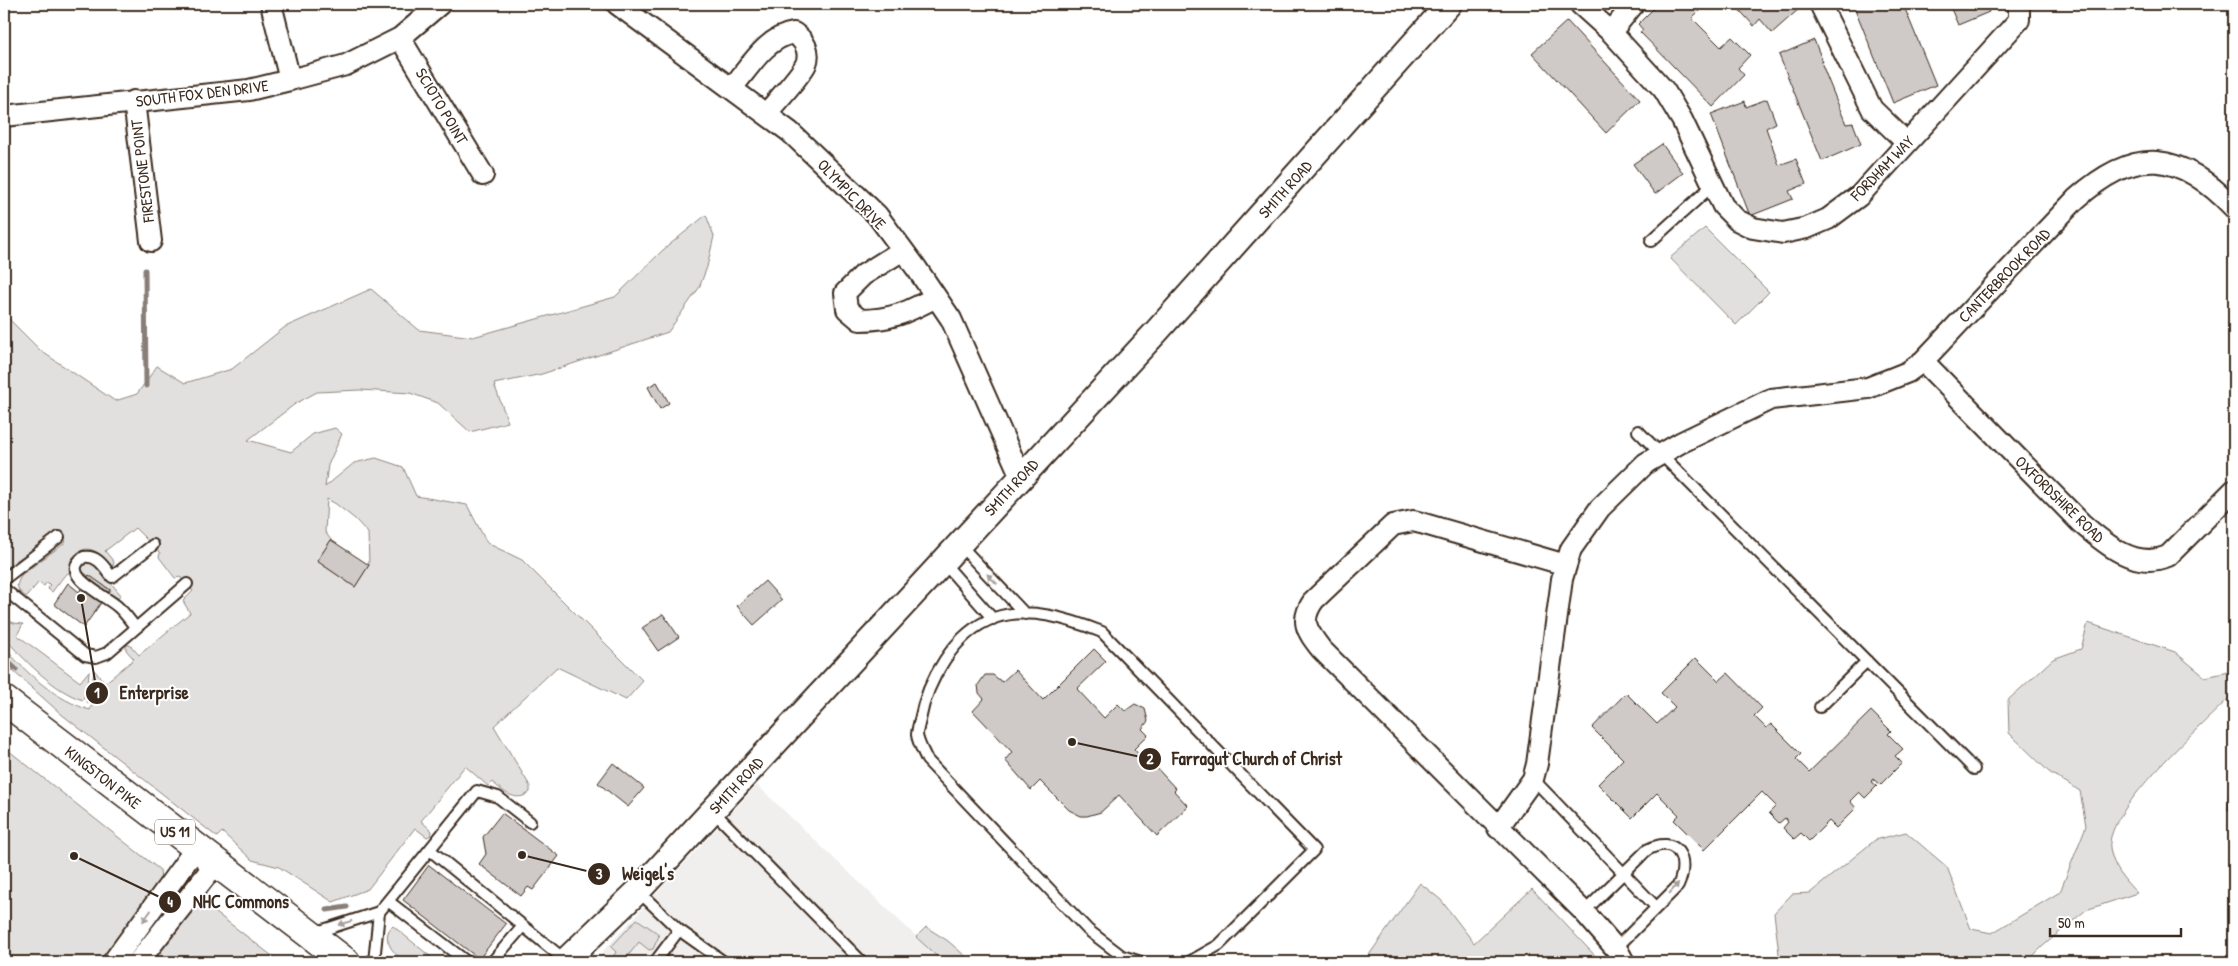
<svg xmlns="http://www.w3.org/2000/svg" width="2238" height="966" font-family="'Patrick Hand',sans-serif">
<rect width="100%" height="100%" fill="#fff"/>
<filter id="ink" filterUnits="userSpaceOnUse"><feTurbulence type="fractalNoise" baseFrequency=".02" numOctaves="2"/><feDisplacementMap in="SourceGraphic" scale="10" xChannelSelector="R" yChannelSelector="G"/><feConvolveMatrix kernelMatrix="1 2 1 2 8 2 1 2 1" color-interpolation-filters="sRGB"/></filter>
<g filter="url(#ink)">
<path fill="#f1efee" d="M757 785 943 962H593Z"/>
<path fill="#e2e0de" stroke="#8e857e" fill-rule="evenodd" d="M706 215 714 236 707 267 699 288 668 332 542 374 494 384 508 422 470 432 438 403 410 393 360 390 317 392 295 404 248 440 291 452 313 434 335 428 342 434 328 465 325 487 354 463 376 458 403 467 416 496 467 505 487 543 522 560 643 681 626 700 557 667 494 726 530 786V792C516 804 503 791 492 782L488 786 465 766 421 821 432 831 431 835 427 837 415 828 368 889 333 902 279 867 252 860 222 832 217 837 60 713 4 663V647C27 674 56 700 90 710L92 704 87 702 92 686 94 670 105 683 134 659 126 650V645H130L139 655 190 613 183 601 193 591 180 577 175 578 159 557 160 553 135 528 105 551 114 562 113 566 110 565C98 551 85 540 71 560L70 572 64 576 52 592 48 589 50 585 47 582 44 586 39 582 26 597 19 591 17 585 21 575 66 542 58 532 4 569V314L41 351 115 401 137 394 157 366 185 383 232 369 285 327 371 289 419 330 473 337 615 297 663 250ZM327 499 336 504 355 519 368 533 369 565 355 587 317 561 331 540 325 532Z
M1705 228 1769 292 1736 325 1670 258Z
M87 560 95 564 121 595 116 599 109 593 111 590 81 571V565Z
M4 619 14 623 23 624 17 635 80 682 89 671 88 684 83 700C55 692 23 659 4 637Z
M2088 623 2175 652 2205 677 2234 671V693C2206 722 2105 809 2110 848 2113 867 2124 880 2137 893L2086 910 2043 946 2027 962H1780L1774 913 1792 894 1810 893 1875 840 1906 832 1947 867 1971 929 1992 933 2060 892 2086 826 2080 791 2049 772 2009 733 2008 700 2053 659 2081 649Z
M4 747 160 870 161 880 106 962H4Z
M1420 883 1441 900 1474 943 1532 889 1601 962H1364Z
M203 902 211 909 280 962H148L195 905Z
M637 919 656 932 659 936 653 949 649 950 639 942 623 962H610L616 952 611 947Z
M393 926 437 962C429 962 417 964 409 962 396 959 378 937 393 926Z
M926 927 948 941 972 962H943L916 937Z"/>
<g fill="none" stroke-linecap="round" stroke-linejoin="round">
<path stroke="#887e77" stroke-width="5" d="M145 270 146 386
M4 658 16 669
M327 910 347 907"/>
</g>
<path fill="#cfcac7" stroke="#3b2a1e" d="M1658 4H1696L1701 9 1692 18 1721 47 1732 37 1750 55 1738 68 1744 75 1713 107 1640 32 1643 30 1638 24Z
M1734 4H1796L1800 8 1772 33 1760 19 1754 26Z
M1853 4H1903L1936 85 1893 103Z
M1949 4H1986L1989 12 1958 25Z
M1567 21 1640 100 1606 133 1532 53Z
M1814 40 1823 62H1821L1846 124 1853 123 1861 144 1822 161 1779 55Z
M1767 99 1776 123 1766 128 1779 165 1796 159 1806 184 1789 191 1793 199 1750 216 1711 114 1745 101 1746 107Z
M1662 144 1683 173 1655 194 1633 164Z
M657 382 669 403 660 409 648 387Z
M331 540 369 565 355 587 317 561Z
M89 575 110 590 84 627 54 604 68 583 79 592Z
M765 581 782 600 754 625 737 606Z
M663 614 679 637 658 651 642 628Z
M1094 649 1106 661 1077 689 1104 718 1118 704 1125 711 1135 704 1145 709 1148 721 1142 729 1148 735 1134 749 1151 768 1154 765 1176 789 1174 791 1188 806 1157 836 1119 795 1101 812 1087 816H1081L1069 810 1040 781 1031 790 1005 760 1012 752 973 711 984 699 979 693 978 685 985 675H993L1002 682 1015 670 1043 700Z
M1696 658 1719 681 1728 673 1762 708 1754 716 1766 728 1771 724 1801 754 1796 759 1809 772 1871 711 1891 731 1888 734 1903 749 1895 756 1902 763 1880 785 1873 779 1871 781 1877 786 1865 798 1859 792 1850 801 1856 808 1836 828 1829 821 1809 841 1801 833 1794 839 1783 828 1788 822 1785 818 1779 823 1769 813 1776 806 1762 792 1704 850 1674 820 1679 815 1657 793 1632 818 1598 784 1623 759 1592 728 1626 693 1657 724 1675 707 1661 693Z
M613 763 644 788 628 807 598 783Z
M2229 790H2234V810H2228Z
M502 813 559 856 533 890 528 887 521 896 479 864 486 854 483 837Z
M429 865 506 924 479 959 403 900Z"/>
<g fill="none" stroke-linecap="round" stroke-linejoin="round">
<g stroke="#3b2a1e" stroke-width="14">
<path id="service" d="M1651 241 1713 185
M1638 431 1974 769
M959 544 1025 614
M943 562 993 619
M4 579 59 537
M4 589 85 655 96 657 107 653 187 584
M136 628C130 621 125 613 118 607 107 596 56 575 84 557 98 555 104 567 112 577L153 545
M1820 707 1867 661
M1533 779 1656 907
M712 810 862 962
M430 850 565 960
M638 891 679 930 724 962
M388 901 467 962
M1584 912 1647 850C1677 834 1690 859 1678 886L1616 948
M314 933 379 912 477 791 498 797 530 822
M374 962 379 912
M492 962 523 926
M655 962 679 930
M1141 962 1122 956 1088 930 927 760C924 753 918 743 917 735 917 731 919 724 920 720 927 682 954 632 994 618 1029 606 1069 619 1102 632L1314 850 1219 945 1189 962"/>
</g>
<g stroke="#3b2a1e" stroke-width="24">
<path id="minor" d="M271 4 290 80
M617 4 790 132 877 215 917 269 951 319 1021 477
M1580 4 1611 32 1664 90 1682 120 1723 206 1737 220 1753 228 1783 233 1807 228 1828 219 1859 196 2019 20V4
M1820 4 1872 109 1907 143
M1611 32 1634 4
M400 38 483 175
M732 88C749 68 766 37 794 33 804 40 811 51 806 64 801 75 775 103 766 114
M134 101 151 241
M4 116 249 90 290 80 346 65 400 38 440 4
M903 250 863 275 845 293 847 309 860 320C893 320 907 312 936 297
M1923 361 2081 523C2105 544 2135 570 2168 556L2234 490
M1566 565 1421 523 1413 521 1393 525 1314 600C1299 621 1307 631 1321 649L1584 912 1618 951 1624 962
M1498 828 1533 779 1537 764 1562 579 1571 549 1600 508 1646 463 1680 443 1771 399 1868 388 1908 372 1923 361 2076 199C2136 145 2179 151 2234 208
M113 962 196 848
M138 962 216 863"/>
</g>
<g stroke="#3b2a1e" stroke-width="28">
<path id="tertiary" d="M564 962 638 891 1157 331 1449 4"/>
</g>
<g stroke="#3b2a1e" stroke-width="31">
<path id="primary" d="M4 700 346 962"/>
</g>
<use href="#service" stroke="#fff" stroke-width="10"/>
<use href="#minor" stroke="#fff" stroke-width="20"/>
<use href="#tertiary" stroke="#fff" stroke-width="24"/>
<use href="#primary" stroke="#fff" stroke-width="28"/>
</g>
<defs><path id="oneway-solid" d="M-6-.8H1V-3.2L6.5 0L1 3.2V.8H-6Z" transform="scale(1.25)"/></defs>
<g fill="#a79f9a">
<use href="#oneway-solid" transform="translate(992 579) rotate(-135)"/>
<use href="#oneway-solid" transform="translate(1674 888) rotate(-50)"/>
<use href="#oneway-solid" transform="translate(147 916) rotate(126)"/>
<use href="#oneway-solid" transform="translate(345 923) rotate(162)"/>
</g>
</g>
<g text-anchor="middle" stroke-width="4" stroke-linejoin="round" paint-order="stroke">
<rect fill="#fff" stroke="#766a62" stroke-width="1" x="155" y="819.5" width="40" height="25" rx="4"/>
<g font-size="15" font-weight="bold" fill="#3b2a1e">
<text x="175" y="837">US 11</text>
</g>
<g font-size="16" fill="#3b2a1e" stroke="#fff">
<text transform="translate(202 93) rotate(-7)" y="6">SOUTH FOX DEN DRIVE</text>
<text transform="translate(442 106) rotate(59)" y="6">SCIOTO POINT</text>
<text transform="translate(1882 168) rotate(-46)" y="6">FORDHAM WAY</text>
<text transform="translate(142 171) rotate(-97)" y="6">FIRESTONE POINT</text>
<text transform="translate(1285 189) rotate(-48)" y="6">SMITH ROAD</text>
<text transform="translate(852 194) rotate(46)" y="6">OLYMPIC DRIVE</text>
<text transform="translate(2004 275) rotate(-46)" y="6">CANTERBROOK ROAD</text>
<text transform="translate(1011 487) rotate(-47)" y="6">SMITH ROAD</text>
<text transform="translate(2060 499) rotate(44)" y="6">OXFORDSHIRE ROAD</text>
<text transform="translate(103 777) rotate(38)" y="6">KINGSTON PIKE</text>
<text transform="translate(736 785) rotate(-47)" y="6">SMITH ROAD</text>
</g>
</g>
<path fill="none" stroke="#3b2a1e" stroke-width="2" d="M81 598L97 693M1072 742L1150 759M522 855L599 874M74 856L170 902"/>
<g fill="#3b2a1e" stroke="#fff" stroke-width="2">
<circle cx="81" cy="598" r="5"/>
<circle cx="1072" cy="742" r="5"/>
<circle cx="522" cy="855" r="5"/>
<circle cx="74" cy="856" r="5"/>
<circle cx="97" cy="693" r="12"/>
<circle cx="1150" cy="759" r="12"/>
<circle cx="599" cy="874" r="12"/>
<circle cx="170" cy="902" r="12"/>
</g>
<g font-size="15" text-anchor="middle" font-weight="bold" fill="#fff">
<text x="97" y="698">1</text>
<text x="1150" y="764">2</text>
<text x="599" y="879">3</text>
<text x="170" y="907">4</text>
</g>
<g font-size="18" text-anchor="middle" font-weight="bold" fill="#3b2a1e" stroke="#fff" stroke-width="4" stroke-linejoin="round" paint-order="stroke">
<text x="154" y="699">Enterprise</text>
<text x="1257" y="765">Farragut Church of Christ</text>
<text x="648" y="880">Weigel's</text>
<text x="241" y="908">NHC Commons</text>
</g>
<rect width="2238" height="966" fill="none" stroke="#fff" stroke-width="20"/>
<rect x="10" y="10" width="2218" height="946" fill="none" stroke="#3b2a1e" stroke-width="2" filter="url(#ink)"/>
<path d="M2050 928v8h131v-8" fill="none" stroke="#3b2a1e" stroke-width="2.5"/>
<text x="2058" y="928" font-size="15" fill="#3b2a1e" stroke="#ffffff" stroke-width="4" paint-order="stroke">50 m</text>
</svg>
